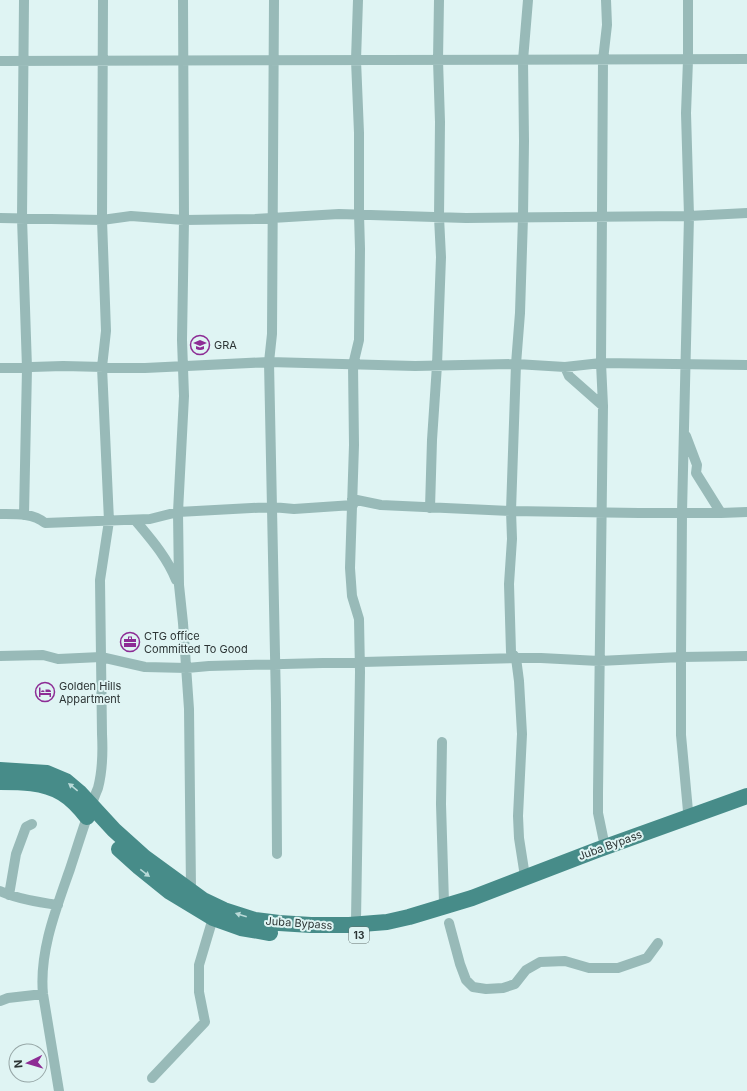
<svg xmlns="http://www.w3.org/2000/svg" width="747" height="1091" font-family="Inter,sans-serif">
<rect width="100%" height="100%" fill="#dff4f3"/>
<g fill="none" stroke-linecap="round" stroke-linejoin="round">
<path stroke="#98bab8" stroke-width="10" d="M24 0 22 218 27 368 24 515
M183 0 184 220 182 340 184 396 178 512 179 585 183 623 189 709 191 889
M274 0 272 334 269 362 276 703 277 854
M0 61 747 59
M0 218 102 220 131 216 184 220 255 219 339 214 466 218 689 216 747 213
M565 367 569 376 603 406
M0 368 63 366 145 368 269 362 415 366 516 364 565 367 601 363 747 365
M686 436 697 465 696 473 721 513
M352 499 381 505 511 511 516 364 520 313 523 217 524 141 523 60 528 0
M430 508 432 440 437 365 441 257 439 217 440 122 438 60 439 0
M747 512 721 513H639L511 511 512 539 509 584 511 652 516 658H541L599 661 681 657 747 656
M0 514C15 514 33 513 45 523L150 519 178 512 272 507 294 509 353 505
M135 520C150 538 167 557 176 580
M0 656 43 655 58 659 101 657 145 667 187 668 209 666 516 658 519 681 522 734 518 816 519 838 524 870
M442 742 441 804 444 903
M688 811 681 735V657L682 513 689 216 686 113 688 60V0
M604 842 598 813V793L603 406 601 363 603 60 607 25 606 0
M0 891C18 899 38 902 58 905
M9 895 16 854 26 827 32 824
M356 921 360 672 359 619 352 596 350 568 354 445 353 365 359 340 360 249 359 214V133L356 60 358 0
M449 923 460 964 466 980 473 987 486 989 503 988 515 984 526 970 540 962 565 961 589 968H618L647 958 658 943
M0 1001 8 998 43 994
M152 1078 205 1022 199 992V965L213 918
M59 1091 43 994C39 952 56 909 70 869 79 842 87 814 98 788 103 769 103 753 102 734L100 580 109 521 102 367 106 331 102 220 103 0"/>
<path stroke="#478c89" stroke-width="16" d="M0 770 47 773 66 781 79 792 114 830 144 857 203 900 224 910 255 920 279 923 311 925H349L387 922 409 917 472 898 597 850 747 796
M0 782C20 782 43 782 62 793 72 799 80 808 87 817
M119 849 139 867 170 892 213 918 241 928 270 933"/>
</g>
<defs><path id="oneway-solid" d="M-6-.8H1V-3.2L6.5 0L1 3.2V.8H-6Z"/></defs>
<g fill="#b9dad8">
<use href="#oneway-solid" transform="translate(73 787) rotate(-141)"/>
<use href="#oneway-solid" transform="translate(145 873) rotate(38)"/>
<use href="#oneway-solid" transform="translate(241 915) rotate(-163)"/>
</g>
<defs>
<g id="university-ring" transform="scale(1)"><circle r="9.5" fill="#dff4f3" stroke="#8d2c95" stroke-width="1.5"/><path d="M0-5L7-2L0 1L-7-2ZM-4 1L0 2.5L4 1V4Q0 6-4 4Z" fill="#8d2c95"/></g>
<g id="office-ring" transform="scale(1)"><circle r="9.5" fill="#dff4f3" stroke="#8d2c95" stroke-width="1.5"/><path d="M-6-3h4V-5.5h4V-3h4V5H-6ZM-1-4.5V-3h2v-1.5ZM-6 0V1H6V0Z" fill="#8d2c95"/></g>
<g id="hotel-ring" transform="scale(1)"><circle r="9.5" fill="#dff4f3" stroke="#8d2c95" stroke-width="1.5"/><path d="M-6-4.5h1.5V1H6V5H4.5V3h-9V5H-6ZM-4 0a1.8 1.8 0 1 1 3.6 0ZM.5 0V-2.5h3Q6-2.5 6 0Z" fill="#8d2c95"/></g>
</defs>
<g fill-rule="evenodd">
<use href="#university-ring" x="200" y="345"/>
<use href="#office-ring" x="130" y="642"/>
<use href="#hotel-ring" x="45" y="692"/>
</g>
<g text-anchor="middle" stroke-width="4" stroke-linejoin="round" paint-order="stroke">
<rect fill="#dff4f3" stroke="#626e6d" stroke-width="1" x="349" y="927" width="20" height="16" rx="3"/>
<g font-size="10" font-weight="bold" fill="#2c3434">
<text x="359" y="939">13</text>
</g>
<g font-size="11" fill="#2c3434" stroke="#dff4f3" text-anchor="start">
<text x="214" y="349">GRA</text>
<text x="144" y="640">CTG office<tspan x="144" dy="13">Committed To Good</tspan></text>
<text x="59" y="690">Golden Hills<tspan x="59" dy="13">Appartment</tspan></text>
</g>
<g font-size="11" fill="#2c3434" stroke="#dff4f3">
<text transform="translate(610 845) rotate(-20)" y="4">Juba Bypass</text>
<text transform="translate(299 923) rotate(4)" y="4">Juba Bypass</text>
</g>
</g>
<g transform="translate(28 1063) rotate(265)"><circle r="19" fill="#dff4f3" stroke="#97a7a7"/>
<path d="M0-3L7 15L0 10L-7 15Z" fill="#8d2c95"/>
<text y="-6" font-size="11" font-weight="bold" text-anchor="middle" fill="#2c3434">N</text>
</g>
</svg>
